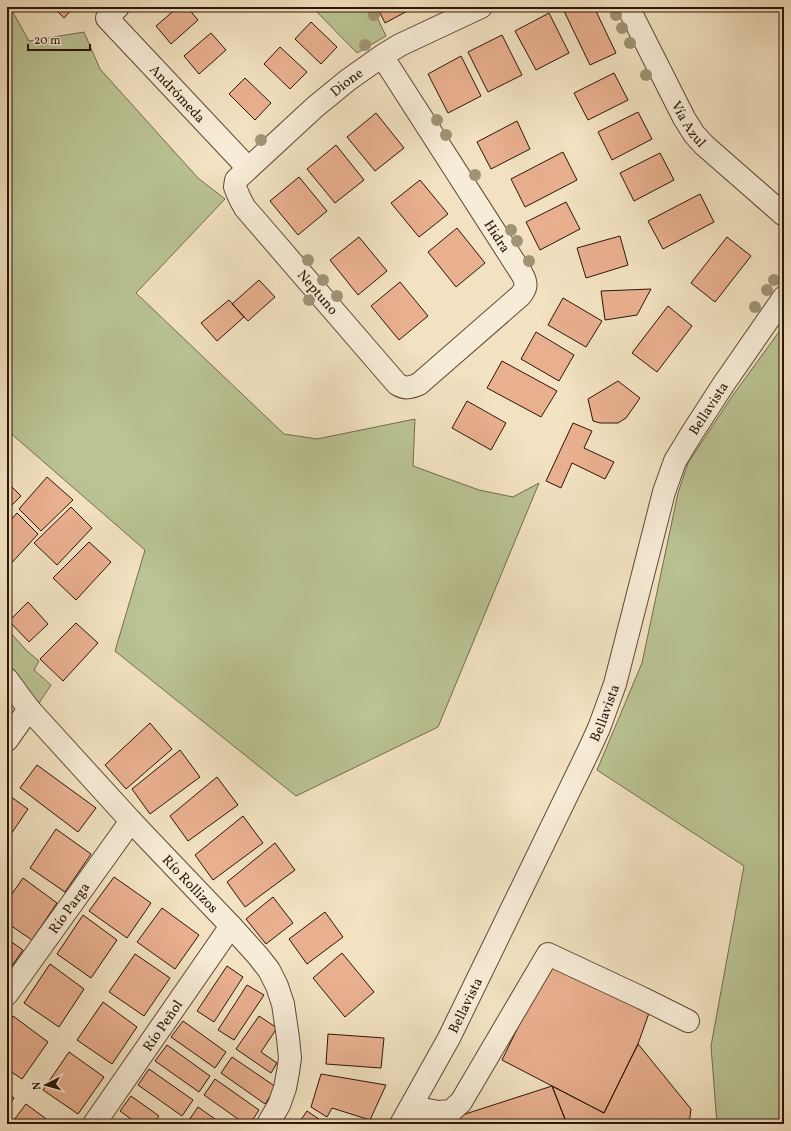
<svg xmlns="http://www.w3.org/2000/svg" width="791" height="1131" font-family="Vollkorn,serif">
<rect width="100%" height="100%" fill="#f2e2c1"/>
<filter id="stains"><feTurbulence type="fractalNoise" baseFrequency=".005" numOctaves="4"/><feColorMatrix values="0 0 0 0 .2 0 0 0 0 .09 0 0 0 0 .02 0 0 0 .5 -.17"/></filter>
<radialGradient id="worn" r=".72"><stop offset=".6" stop-color="#630" stop-opacity="0"/><stop offset="1" stop-color="#630" stop-opacity=".3"/></radialGradient>
<path fill="#bac393" stroke="#736c4c" d="M7 7H10L29 41 84 32 100 69 198 178 225 199 136 293 284 434 317 439 415 419 413 466 479 490 513 497 539 483 438 727 296 796 115 651 145 550 7 430Z
M312 7H372L386 36 357 53Z
M784 325V1124H717L711 1046 744 866 597 770 642 663 678 493 688 463 733 395Z
M7 629 27 651 39 661 34 670 51 685 37 706 7 667Z"/>
<path fill="#e9b090" stroke="#2c1506" d="M53 7H74L64 18Z
M178 7H187L198 20 171 44 156 26Z
M377 7H415L385 23Z
M567 7H594L616 53 590 65 563 9Z
M549 13 569 53 536 70 515 31Z
M311 22 337 47 321 64 295 39Z
M211 33 226 50 199 74 184 56Z
M502 35 522 75 488 92 468 52Z
M280 47 307 72 290 89 264 64Z
M461 56 481 96 448 113 428 74Z
M614 73 628 100 588 120 574 93Z
M245 78 271 103 255 120 229 94Z
M638 112 652 139 612 160 598 132Z
M376 113 404 148 375 171 347 137Z
M517 121 530 149 491 169 477 142Z
M336 145 364 180 335 203 307 169Z
M563 152 577 180 525 207 511 179Z
M660 153 674 180 634 201 620 173Z
M299 177 327 211 298 235 270 201Z
M420 180 448 214 419 237 391 203Z
M700 194 714 222 663 249 648 221Z
M566 202 580 229 540 250 526 222Z
M457 228 485 263 456 287 428 252Z
M620 236 628 265 586 278 577 248Z
M359 237 387 271 358 295 330 260Z
M727 237 751 256 715 302 691 283Z
M259 280 275 297 248 321 232 304Z
M400 282 428 316 399 340 371 306Z
M651 289 637 315 605 320 601 291Z
M563 298 602 321 586 347 548 325Z
M229 300 244 317 217 341 201 323Z
M668 306 692 326 657 372 632 353Z
M536 332 574 355 559 381 521 359Z
M502 361 557 391 541 417 487 388Z
M618 381 640 398 626 418 618 423H600L593 421 588 399Z
M467 401 506 423 491 450 452 428Z
M573 423 592 431 584 448 614 462 605 479 572 463 561 488 546 481Z
M47 477 73 500 41 531 19 509Z
M7 482 21 496 7 510Z
M71 507 92 528 57 565 34 543Z
M17 513 38 534 7 568V524Z
M89 542 111 562 76 600 53 578Z
M28 602 48 624 29 642 9 621Z
M76 623 98 643 63 681 40 659Z
M150 723 172 749 126 789 105 765Z
M180 750 200 777 150 814 132 789Z
M37 765 96 808 78 832 20 788Z
M217 777 238 805 188 841 170 816Z
M7 794 28 809 7 840Z
M243 816 263 843 213 880 195 855Z
M56 829 91 854 65 892 30 868Z
M275 843 295 870 245 907 227 882Z
M114 877 151 903 127 938 89 911Z
M23 878 57 903 32 940 7 923V901Z
M273 897 293 923 266 944 246 919Z
M162 908 199 935 175 969 137 942Z
M325 912 343 937 307 964 289 939Z
M83 915 117 940 91 978 57 954Z
M7 939 23 950 7 973Z
M342 953 374 992 345 1017 313 978Z
M135 954 170 978 144 1016 109 992Z
M550 962 649 1013 638 1044 604 1113 502 1060Z
M50 964 84 989 59 1027 24 1003Z
M227 966 243 977 214 1022 197 1011Z
M247 985 264 995 234 1040 218 1030Z
M103 1002 137 1027 112 1064 77 1040Z
M13 1016 48 1042 22 1079 7 1069V1026Z
M259 1016 277 1028 261 1052 277 1063 271 1073 236 1049Z
M183 1021 226 1052 215 1068 171 1037Z
M328 1034 384 1038 381 1068 326 1064Z
M638 1044 691 1109 689 1124H567L552 1086 604 1113Z
M167 1045 210 1076 199 1092 155 1061Z
M69 1052 104 1077 78 1114 43 1090Z
M232 1057 276 1087 265 1104 221 1073Z
M149 1069 193 1100 182 1116 138 1085Z
M321 1074 386 1085 370 1120 332 1108 327 1117 311 1107Z
M215 1079 259 1110 250 1124H245L204 1095Z
M552 1086 567 1124H458L456 1117Z
M7 1093 14 1098 7 1108Z
M131 1096 159 1116 153 1124H138L120 1111Z
M26 1104 53 1124H11Z
M198 1107 222 1124H188L187 1123Z
M307 1111 326 1124H298Z"/>
<g fill="none" stroke-linecap="round" stroke-linejoin="round">
<g stroke="#5e4835" stroke-width="24">
<g id="minor">
<path id="s1" d="M118 7 107 18 248 168"/>
<path id="s2" d="M628 7 684 118 694 134 704 145 784 215"/>
<path id="s3" d="M382 56 522 274C527 283 527 288 520 296L419 384C410 388 405 389 397 384L245 208 240 199 235 187 236 180 315 107 348 80 382 56 400 45 481 7"/>
<path id="s4" d="M7 679 29 709 131 821 231 926 258 956 269 970 277 986 283 1004 288 1038 290 1058 288 1072 285 1088 279 1105 268 1124"/>
<path d="M7 740 29 709"/>
<path id="s5" d="M7 994 131 821"/>
<path d="M411 1107 439 1112 451 1111 461 1102 548 954 642 998 688 1021"/>
<path id="s6" d="M94 1124 231 926"/>
<path id="s7" d="M401 1124 449 1038 588 752 599 728 615 684 664 492 675 461 692 433 723 385 784 297"/>
</g>
</g>
<use href="#minor" stroke="#f7ecd7" stroke-width="22"/>
</g>
<g fill="#a19375">
<circle cx="374" cy="15" r="6"/>
<circle cx="616" cy="15" r="6"/>
<circle cx="622" cy="28" r="6"/>
<circle cx="630" cy="43" r="6"/>
<circle cx="365" cy="45" r="6"/>
<circle cx="646" cy="75" r="6"/>
<circle cx="437" cy="120" r="6"/>
<circle cx="446" cy="135" r="6"/>
<circle cx="261" cy="140" r="6"/>
<circle cx="475" cy="175" r="6"/>
<circle cx="511" cy="230" r="6"/>
<circle cx="517" cy="241" r="6"/>
<circle cx="308" cy="260" r="6"/>
<circle cx="529" cy="261" r="6"/>
<circle cx="323" cy="280" r="6"/>
<circle cx="774" cy="280" r="6"/>
<circle cx="767" cy="290" r="6"/>
<circle cx="337" cy="296" r="6"/>
<circle cx="309" cy="300" r="6"/>
<circle cx="755" cy="307" r="6"/>
</g>
<g text-anchor="middle" stroke-width="3" stroke-linejoin="round" paint-order="stroke">
<g font-size="14" fill="#2c1506" stroke="#f7ecd7">
<text dy="5" stroke="none"><textPath href="#s3" startOffset="851">Dione</textPath></text>
<text dy="5" stroke="none"><textPath href="#s1" startOffset="119">Andrómeda</textPath></text>
<text dy="5" stroke="none"><textPath href="#s2" startOffset="132">Vía Azul</textPath></text>
<text dy="5" stroke="none"><textPath href="#s3" startOffset="214">Hidra</textPath></text>
<text transform="translate(318 292) rotate(49)" y="5">Neptuno</text>
<text dy="5" stroke="none"><textPath href="#s7" startOffset="783">Bellavista</textPath></text>
<text dy="5" stroke="none"><textPath href="#s7" startOffset="459">Bellavista</textPath></text>
<text dy="5" stroke="none"><textPath href="#s4" startOffset="275">Río Rollizos</textPath></text>
<text dy="5" stroke="none"><textPath href="#s5" startOffset="106">Río Parga</textPath></text>
<text dy="5" stroke="none"><textPath href="#s7" startOffset="135">Bellavista</textPath></text>
<text dy="5" stroke="none"><textPath href="#s6" startOffset="120">Río Peñol</textPath></text>
</g>
</g>
<rect width="791" height="1131" fill="none" stroke="#f2e2c1" stroke-width="24"/>
<rect x="8" y="8" width="775" height="1115" fill="none" stroke="#2c1506" stroke-width="2"/>
<rect x="12" y="12" width="767" height="1107" fill="none" stroke="#2c1506"/>
<g transform="translate(46 1085) rotate(264)" stroke="#f7ecd7" stroke-width="3" paint-order="stroke">
<path d="M0-3L7 15L0 10L-7 15Z" fill="#2c1506"/>
<text y="-6" font-size="11" font-weight="bold" text-anchor="middle" fill="#2c1506">N</text>
</g>
<path d="M28 44v6h62v-6" fill="none" stroke="#2c1506" stroke-width="2"/>
<text x="34" y="44" font-size="12" fill="#2c1506" stroke="#f7ecd7" stroke-width="3" paint-order="stroke">20 m</text>
<rect width="100%" height="100%" filter="url(#stains)"/>
<rect width="100%" height="100%" fill="url(#worn)"/>
</svg>
